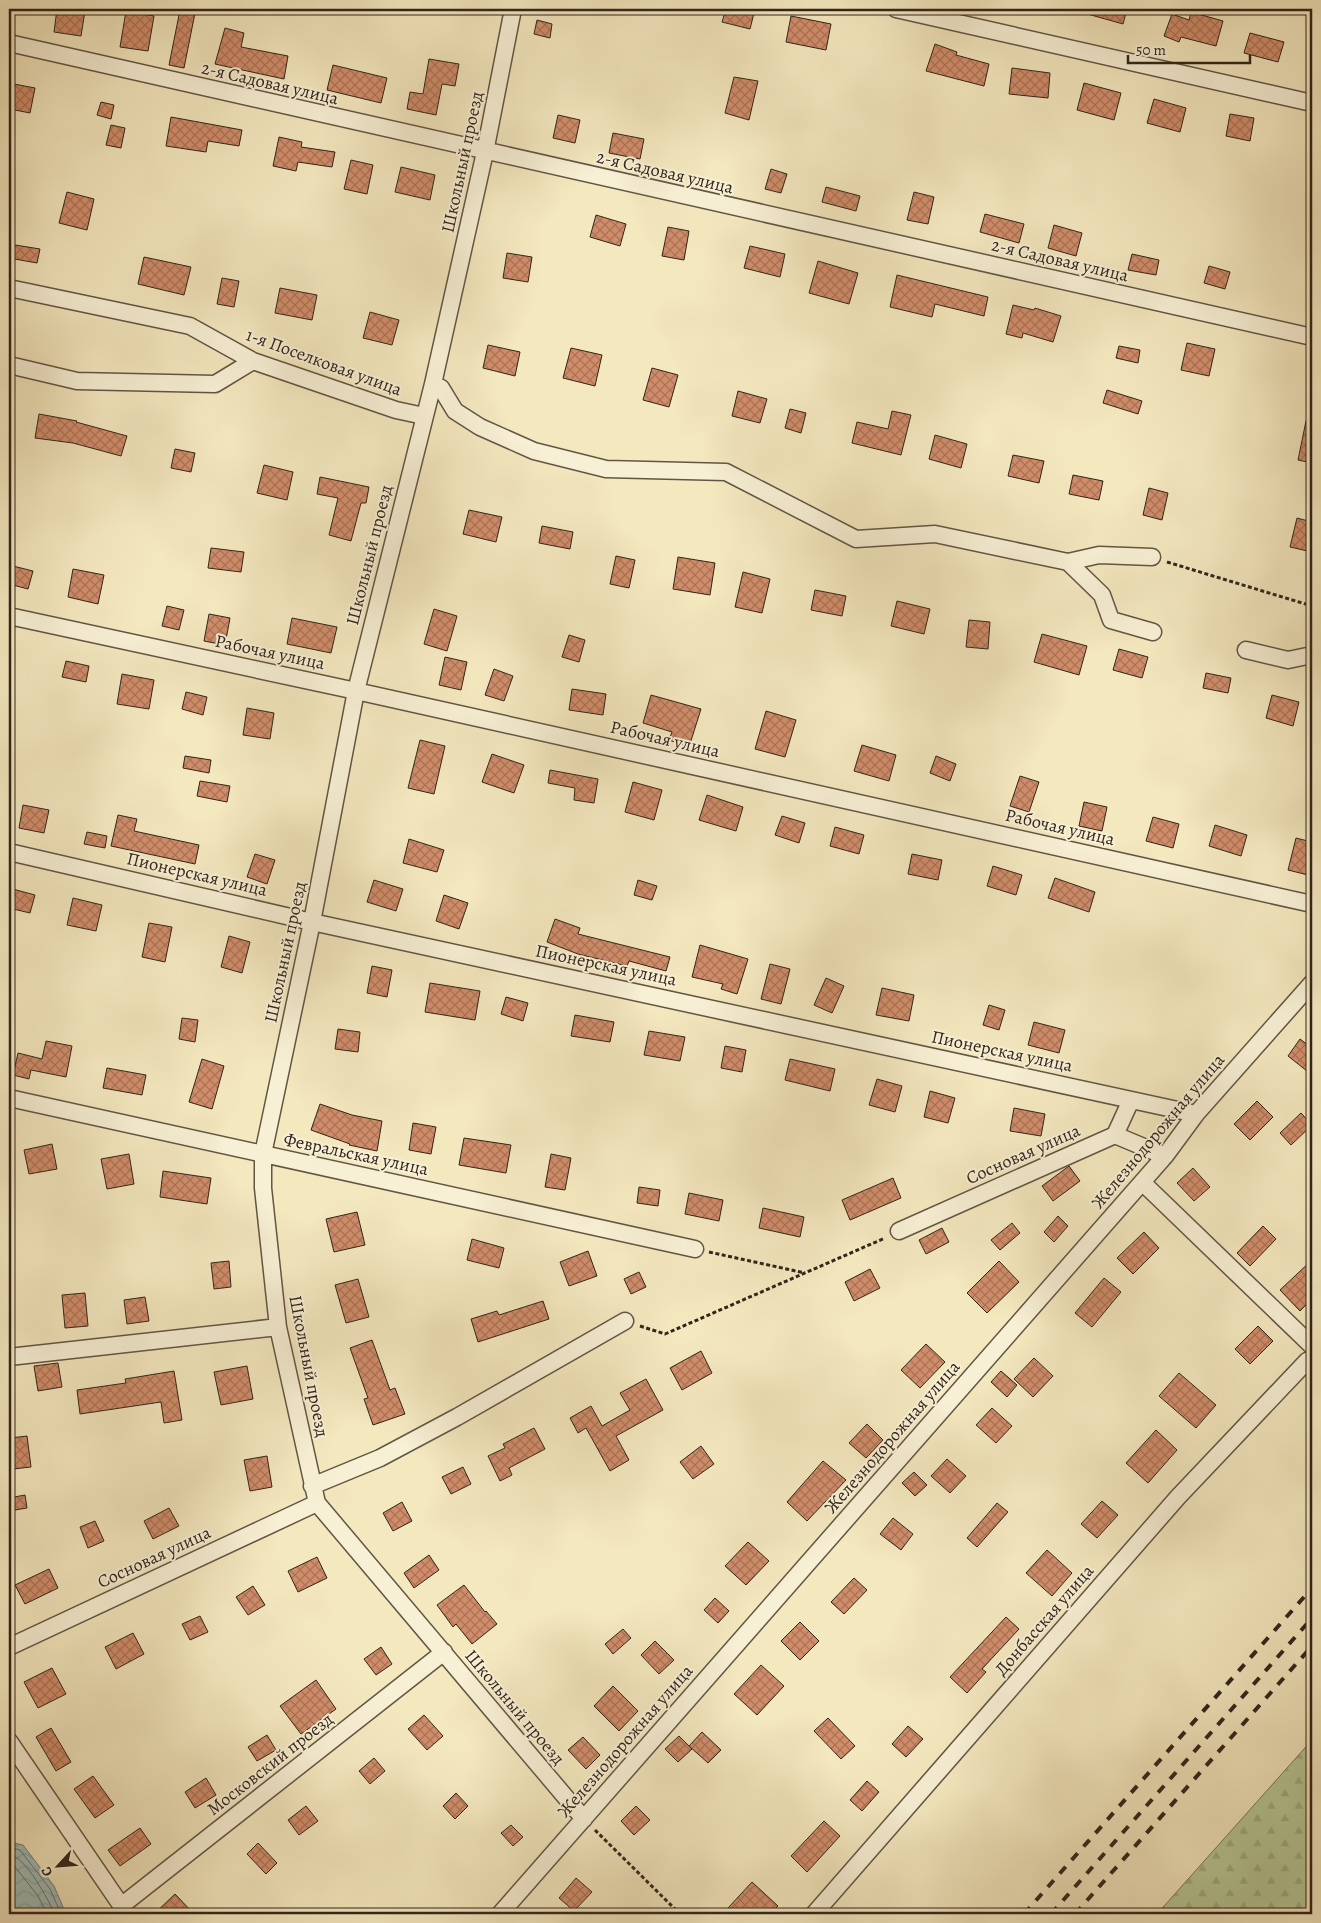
<svg xmlns="http://www.w3.org/2000/svg" width="1321" height="1923" font-family="Alegreya,serif">
<defs>
<pattern id="forest-firs" width="22" height="20" patternUnits="userSpaceOnUse" patternTransform="scale(1.25)"><rect width="22" height="20" fill="#b6c795"/><path d="M5 1l3.5 6h-7zM16 11l3.5 6h-7z" fill="#9dab80"/></pattern>
<pattern id="water-waves" width="16" height="10" patternUnits="userSpaceOnUse" patternTransform="scale(1.25)"><rect width="16" height="10" fill="#9fbebb"/><path d="M0 5q4-4 8 0t8 0" fill="none" stroke="#89a3a0"/></pattern>
<pattern id="building-cross-hatch" width="8" height="8" patternUnits="userSpaceOnUse" patternTransform="scale(1.25)"><rect width="8" height="8" fill="#d18d6a"/><path d="M0 0l8 8M0 8l8-8" fill="none" stroke="#aa7356"/></pattern>
</defs>
<rect width="100%" height="100%" fill="#f4e8bf"/>
<filter id="stains"><feTurbulence type="fractalNoise" baseFrequency=".004" numOctaves="4"/><feColorMatrix values="0 0 0 0 .2 0 0 0 0 .09 0 0 0 0 .02 0 0 0 .5 -.17"/></filter>
<radialGradient id="worn" r=".72"><stop offset=".6" stop-color="#630" stop-opacity="0"/><stop offset="1" stop-color="#630" stop-opacity=".3"/></radialGradient>
<path fill="url(#forest-firs)" stroke="#747658" d="M1312 1740V1914H1157Z"/>
<path fill="url(#water-waves)" stroke="#73807b" d="M9 1842 23 1845 54 1886 66 1914H9Z"/>
<g fill="none" stroke-linecap="round" stroke-linejoin="round">
<path stroke="#68716b" stroke-width="1" d="M9 1847 20 1850 50 1889 61 1914
M9 1854C26 1857 47 1898 55 1914
M9 1861 12 1863 38 1896 47 1914"/>
</g>
<path fill="url(#building-cross-hatch)" stroke="#31241b" d="M57 9 85 11 81 36 54 32Z
M726 9H755L750 29 722 22Z
M1084 9H1127L1123 24 1084 13Z
M180 10 195 13 184 68 169 65Z
M126 11 154 16 148 51 120 47Z
M1191 12 1223 21 1216 46 1181 37 1179 42 1164 36 1172 14 1189 20Z
M791 16 831 24 826 50 786 42Z
M537 20 552 24 550 38 534 34Z
M225 28 244 33 241 47 288 56 284 79 215 64Z
M1250 33 1284 42 1278 62 1244 53Z
M935 44 957 52 956 55 989 64 984 86 926 71Z
M429 59 459 64 455 86 442 84 436 115 407 109 410 92 423 94Z
M333 65 387 78 381 103 327 90Z
M1012 68 1050 73 1048 98 1009 94Z
M734 77 758 81 749 120 725 113Z
M1084 83 1121 93 1114 120 1077 110Z
M14 84 35 88 30 113 10 109Z
M1154 99 1186 108 1180 132 1147 123Z
M101 102 114 105 111 119 97 115Z
M1230 114 1254 118 1250 141 1226 136Z
M558 115 580 120 575 143 553 138Z
M171 117 242 130 239 146 208 141 206 152 166 146Z
M111 125 125 128 121 148 106 145Z
M613 133 644 139 640 159 609 153Z
M279 137 302 142 301 147 335 152 332 167 298 162 296 171 273 166Z
M351 160 373 165 367 194 344 189Z
M401 167 435 175 430 200 395 192Z
M771 169 787 174 781 193 765 189Z
M826 187 860 196 856 211 822 202Z
M67 192 94 199 87 230 59 223Z
M914 192 934 197 928 224 907 220Z
M985 214 1024 224 1019 243 980 232Z
M596 215 626 224 620 246 590 237Z
M1054 225 1082 233 1076 256 1048 248Z
M668 227 689 231 684 260 662 256Z
M9 244 40 249 37 263 9 258Z
M750 246 785 254 780 277 744 268Z
M507 253 532 257 528 282 503 278Z
M1132 254 1159 260 1156 275 1128 270Z
M144 257 191 267 184 295 138 284Z
M818 261 858 273 849 304 809 293Z
M1209 266 1230 272 1225 289 1204 283Z
M897 275 988 297 984 316 935 304 932 317 890 307Z
M222 278 239 281 234 307 217 304Z
M280 288 317 295 312 320 275 313Z
M1013 305 1034 310 1035 308 1061 316 1053 342 1023 333 1022 338 1006 334Z
M370 312 399 320 392 345 363 338Z
M1187 343 1215 349 1209 376 1181 370Z
M488 345 520 352 515 376 483 368Z
M1119 346 1140 350 1138 363 1116 358Z
M571 348 602 355 595 386 563 378Z
M652 368 678 375 669 407 643 400Z
M1107 390 1142 401 1138 414 1103 403Z
M738 391 767 399 760 423 732 416Z
M790 409 806 413 801 433 785 428Z
M892 411 911 415 901 455 852 443 857 422 888 429Z
M39 414 77 421 76 422 127 436 121 456 73 443 35 438Z
M1306 421H1312V463L1298 460Z
M935 435 967 444 961 468 929 459Z
M175 449 195 453 191 472 171 468Z
M1013 455 1044 461 1039 483 1008 476Z
M264 465 293 472 287 500 257 493Z
M1073 475 1103 481 1099 500 1069 494Z
M320 477 369 487 366 503H361L351 541 329 535 338 498 317 494Z
M1149 488 1168 493 1162 520 1143 515Z
M469 510 502 517 496 542 463 534Z
M1297 518 1312 522V552L1290 547Z
M542 526 573 532 570 549 539 543Z
M211 548 244 552 241 572 208 568Z
M616 556 635 560 629 588 610 584Z
M678 557 715 563 710 595 673 589Z
M9 565 33 571 28 589 9 584Z
M73 569 104 575 98 604 68 597Z
M743 572 770 579 762 613 735 607Z
M815 590 846 596 842 616 811 610Z
M897 601 930 609 924 634 891 626Z
M167 606 184 610 179 630 162 626Z
M434 609 457 616 447 651 424 644Z
M209 614 230 618 225 645 204 641Z
M292 618 337 627 331 653 287 644Z
M969 620 990 622 988 649 966 647Z
M1042 634 1087 646 1079 675 1034 662Z
M569 635 585 640 579 662 562 657Z
M1119 649 1148 657 1142 678 1113 670Z
M445 657 467 662 461 690 439 685Z
M66 661 89 666 86 682 62 677Z
M494 669 513 676 504 701 485 695Z
M1206 673 1231 678 1228 693 1203 688Z
M122 674 154 680 149 709 117 704Z
M572 689 606 694 603 715 569 710Z
M186 692 207 697 203 715 182 709Z
M651 695 701 709 689 747 669 740 672 732 643 723Z
M1272 695 1299 702 1293 726 1266 718Z
M247 708 274 713 270 739 243 735Z
M766 711 796 720 785 757 755 749Z
M420 740 445 746 434 794 408 788Z
M862 745 896 755 889 781 854 771Z
M492 754 524 765 514 793 482 782Z
M185 756 211 760 209 773 183 768Z
M936 756 956 764 950 781 930 773Z
M550 770 598 779 594 803 574 800 575 788 548 783Z
M1020 776 1039 782 1029 812 1010 806Z
M200 781 230 786 227 802 197 796Z
M633 782 662 790 654 820 625 812Z
M707 795 743 807 736 831 699 820Z
M1084 802 1107 807 1102 831 1079 826Z
M23 805 49 810 44 833 19 828Z
M118 815 137 819 134 831 199 845 195 864 111 846Z
M782 816 805 823 799 843 775 835Z
M1153 817 1179 824 1173 848 1146 841Z
M1215 825 1247 835 1241 856 1209 846Z
M835 827 864 835 859 854 830 846Z
M87 832 107 836 105 848 84 844Z
M1296 838 1312 842V876L1288 870Z
M409 839 444 850 437 872 403 863Z
M255 854 275 860 267 884 247 877Z
M912 854 942 860 938 880 908 874Z
M993 866 1022 875 1016 895 987 886Z
M1055 878 1095 892 1089 912 1048 898Z
M374 880 403 889 396 911 367 902Z
M638 880 657 886 652 900 634 895Z
M9 888 35 895 30 913 9 908Z
M444 895 468 903 459 929 436 921Z
M73 898 102 905 96 931 67 925Z
M555 919 580 928 578 934 670 957 666 971 629 961 627 966 578 954 547 942Z
M149 923 172 927 165 962 142 957Z
M229 936 250 942 242 973 221 967Z
M700 945 748 959 737 994 721 989 723 984 692 977Z
M770 964 790 969 781 1004 761 999Z
M372 966 392 970 387 997 367 993Z
M826 978 844 986 832 1013 814 1005Z
M430 983 480 991 475 1020 425 1012Z
M882 988 914 995 909 1021 876 1015Z
M506 997 528 1003 523 1021 501 1014Z
M989 1005 1005 1010 999 1030 983 1025Z
M575 1015 614 1022 610 1042 571 1036Z
M182 1018 198 1020 195 1042 179 1039Z
M1034 1022 1065 1030 1059 1053 1028 1045Z
M338 1029 360 1032 358 1052 335 1049Z
M649 1031 685 1037 680 1061 644 1055Z
M1300 1039 1312 1048V1075L1288 1056Z
M46 1041 72 1046 66 1077 31 1070 29 1079 13 1075 18 1053 42 1059Z
M725 1046 746 1050 742 1072 721 1068Z
M202 1059 224 1066 212 1109 189 1102Z
M790 1059 835 1069 830 1091 785 1080Z
M107 1068 146 1075 142 1095 103 1088Z
M877 1079 902 1086 895 1112 869 1105Z
M930 1091 955 1098 948 1123 924 1117Z
M1257 1101 1273 1117 1250 1140 1234 1124Z
M320 1104 352 1115 382 1121 377 1151 349 1145 350 1144 311 1130Z
M1014 1108 1045 1114 1041 1136 1010 1131Z
M1301 1113 1312 1125 1291 1145 1280 1133Z
M413 1123 436 1127 431 1154 409 1150Z
M464 1138 511 1145 506 1173 459 1165Z
M52 1144 57 1169 29 1174 24 1150Z
M129 1154 134 1184 107 1189 101 1159Z
M551 1154 571 1158 565 1190 545 1187Z
M1069 1166 1080 1181 1053 1201 1042 1186Z
M1193 1168 1210 1187 1194 1201 1177 1183Z
M163 1171 211 1178 207 1204 160 1197Z
M893 1178 901 1198 850 1220 842 1200Z
M639 1187 660 1190 658 1206 637 1203Z
M689 1193 723 1200 719 1221 685 1214Z
M763 1208 804 1217 800 1237 759 1228Z
M357 1212 365 1245 334 1252 326 1219Z
M1058 1216 1068 1226 1054 1242 1044 1232Z
M1012 1223 1020 1233 1000 1250 991 1240Z
M1263 1226 1276 1239 1250 1266 1237 1253Z
M942 1228 949 1242 926 1254 919 1240Z
M1144 1232 1159 1248 1133 1274 1117 1258Z
M472 1239 504 1248 499 1268 467 1260Z
M588 1251 597 1276 569 1286 560 1262Z
M1312 1260V1299L1300 1311 1280 1290Z
M229 1261 231 1287 214 1289 211 1263Z
M999 1261 1019 1282 987 1313 967 1293Z
M870 1269 880 1288 854 1301 845 1282Z
M639 1272 646 1287 631 1294 624 1279Z
M1104 1278 1121 1292 1092 1327 1075 1313Z
M358 1279 369 1317 346 1323 335 1285Z
M85 1293 88 1326 65 1328 62 1295Z
M145 1297 149 1321 127 1324 124 1300Z
M543 1301 549 1319 478 1342 471 1319 497 1311 499 1315Z
M1258 1326 1273 1341 1250 1364 1235 1349Z
M372 1340 390 1390 395 1388 405 1414 373 1425 364 1399 368 1398 350 1348Z
M926 1344 945 1362 920 1388 901 1370Z
M701 1351 712 1373 682 1390 670 1368Z
M1034 1358 1053 1376 1033 1397 1014 1379Z
M58 1363 62 1387 38 1391 34 1366Z
M247 1366 253 1399 221 1405 214 1372Z
M174 1371 182 1420 164 1423 161 1402 80 1414 77 1390 126 1383 125 1379Z
M1001 1371 1017 1385 1007 1397 991 1382Z
M1179 1373 1216 1405 1196 1428 1159 1396Z
M646 1379 663 1410 616 1436 629 1460 610 1471 586 1428 578 1433 570 1418 591 1406 602 1426 630 1410 620 1393Z
M992 1408 1012 1426 996 1443 976 1425Z
M867 1424 883 1440 866 1458 849 1443Z
M534 1428 545 1449 509 1468 512 1475 500 1481 488 1456 505 1448 503 1444Z
M1156 1430 1177 1450 1148 1483 1126 1463Z
M27 1436 31 1467 13 1469 10 1438Z
M701 1446 714 1464 693 1479 680 1462Z
M267 1456 272 1487 250 1491 244 1460Z
M947 1459 966 1476 950 1493 931 1476Z
M823 1461 846 1480 807 1521 787 1502Z
M463 1467 471 1484 451 1494 442 1477Z
M914 1472 927 1485 915 1496 902 1483Z
M25 1495 27 1508 9 1511V1498Z
M1102 1501 1118 1515 1097 1538 1081 1524Z
M402 1502 412 1521 393 1531 383 1513Z
M997 1503 1008 1512 977 1547 967 1538Z
M169 1508 179 1526 153 1539 144 1521Z
M893 1518 913 1534 901 1550 880 1534Z
M95 1521 104 1541 88 1548 80 1527Z
M748 1542 769 1561 746 1585 725 1566Z
M1047 1550 1072 1573 1052 1596 1026 1573Z
M429 1555 439 1570 414 1588 404 1573Z
M317 1557 327 1578 298 1592 288 1571Z
M49 1569 58 1588 25 1604 15 1585Z
M854 1578 867 1590 844 1614 831 1602Z
M464 1585 485 1612 486 1611 497 1624 472 1644 456 1624 453 1627 437 1605Z
M253 1586 265 1605 248 1615 236 1597Z
M715 1598 729 1611 718 1623 704 1610Z
M200 1616 208 1632 190 1640 182 1624Z
M1006 1617 1019 1629 982 1669 986 1672 967 1693 950 1677Z
M800 1622 819 1641 800 1660 781 1641Z
M623 1629 631 1638 613 1654 605 1644Z
M133 1633 144 1654 116 1669 105 1647Z
M655 1641 674 1660 659 1674 641 1655Z
M381 1647 392 1664 376 1675 364 1659Z
M761 1665 784 1686 757 1715 734 1694Z
M52 1668 66 1694 38 1708 24 1682Z
M316 1680 336 1709 301 1734 280 1706Z
M613 1686 638 1711 619 1731 594 1706Z
M424 1715 443 1736 427 1750 408 1729Z
M828 1718 855 1746 841 1759 814 1731Z
M908 1726 923 1739 906 1757 892 1744Z
M51 1728 71 1762 56 1771 36 1737Z
M702 1732 721 1750 708 1763 689 1746Z
M267 1735 276 1750 257 1761 248 1747Z
M679 1736 692 1749 678 1762 665 1749Z
M583 1737 600 1755 586 1769 568 1750Z
M374 1758 385 1771 370 1784 359 1771Z
M93 1776 114 1805 95 1818 74 1789Z
M206 1778 216 1795 195 1808 185 1792Z
M867 1781 879 1792 862 1811 850 1800Z
M456 1793 468 1806 455 1819 443 1806Z
M306 1806 318 1821 299 1835 288 1820Z
M636 1806 650 1820 634 1835 621 1821Z
M824 1821 840 1836 807 1872 791 1856Z
M511 1825 523 1837 513 1846 501 1833Z
M140 1828 151 1844 120 1866 108 1850Z
M258 1843 277 1863 266 1874 247 1854Z
M576 1878 592 1892 574 1911 559 1898Z
M752 1882 778 1906 770 1914H734L728 1908Z
M175 1894 194 1914H154Z"/>
<g fill="none" stroke-linecap="round" stroke-linejoin="round">
<g stroke="#625544" stroke-width="19">
<path id="minor" d="M513 9 485 152 433 384 356 691 312 922 263 1154V1188L278 1327 317 1503 584 1819
M896 9 1312 103
M9 43 1312 337
M9 288 190 326 253 361 396 410 424 416
M9 365 77 381 215 384 253 361
M433 384 441 388 455 411 480 427 534 451 606 469 726 472 856 539 935 534 1068 562 1099 555 1152 557
M1068 562 1102 595 1111 620 1153 632
M9 616 356 691 1312 904
M1246 650 1288 660 1312 655
M9 852 312 922 1196 1114
M9 1098 695 1249
M1115 1135 1131 1100
M1142 1182 1312 1346
M899 1231 1115 1135 1165 1156
M9 1357 278 1327
M312 1486 380 1458 457 1417 625 1321
M9 1647 317 1503
M9 1741 127 1914
M121 1906 444 1652
M500 1914 1165 1156 1196 1114 1312 983
M814 1914 1178 1497 1307 1361 1312 1359"/>
</g>
<path stroke="#31241b" stroke-width="3" stroke-dasharray="4 2.5" stroke-linecap="butt" d="M1167 562 1312 606
M709 1252 805 1273
M640 1326 665 1334 885 1238
M595 1830 680 1914"/>
<use href="#minor" stroke="#f8f0d5" stroke-width="16"/>
<path stroke="#31241b" stroke-width="4" stroke-dasharray="9 9" stroke-linecap="butt" d="M1024 1914 1312 1588
M1051 1914 1312 1618
M1075 1914 1312 1646"/>
</g>
<g text-anchor="middle" stroke-width="4" stroke-linejoin="round" paint-order="stroke">
<g font-size="18" fill="#31241b" stroke="#f8f0d5">
<text transform="translate(270 83) rotate(13)" y="6">2-я Садовая улица</text>
<text transform="translate(462 162) rotate(-78)" y="6">Школьный проезд</text>
<text transform="translate(665 172) rotate(13)" y="6">2-я Садовая улица</text>
<text transform="translate(1060 260) rotate(13)" y="6">2-я Садовая улица</text>
<text transform="translate(324 362) rotate(20)" y="6">1-я Поселковая улица</text>
<text transform="translate(369 555) rotate(-76)" y="6">Школьный проезд</text>
<text transform="translate(270 652) rotate(12)" y="6">Рабочая улица</text>
<text transform="translate(665 739) rotate(13)" y="6">Рабочая улица</text>
<text transform="translate(1060 827) rotate(13)" y="6">Рабочая улица</text>
<text transform="translate(197 874) rotate(13)" y="6">Пионерская улица</text>
<text transform="translate(285 952) rotate(-78)" y="6">Школьный проезд</text>
<text transform="translate(606 965) rotate(12)" y="6">Пионерская улица</text>
<text transform="translate(1002 1051) rotate(12)" y="6">Пионерская улица</text>
<text transform="translate(1158 1131) rotate(-50)" y="6">Железнодорожная улица</text>
<text transform="translate(356 1154) rotate(12)" y="6">Февральская улица</text>
<text transform="translate(1023 1154) rotate(-24)" y="6">Сосновая улица</text>
<text transform="translate(309 1366) rotate(79)" y="6">Школьный проезд</text>
<text transform="translate(892 1437) rotate(-49)" y="6">Железнодорожная улица</text>
<text transform="translate(154 1557) rotate(-25)" y="6">Сосновая улица</text>
<text transform="translate(1044 1620) rotate(-49)" y="6">Донбасская улица</text>
<text transform="translate(515 1707) rotate(50)" y="6">Школьный проезд</text>
<text transform="translate(625 1741) rotate(-49)" y="6">Железнодорожная улица</text>
<text transform="translate(270 1764) rotate(-38)" y="6">Московский проезд</text>
</g>
</g>
<rect width="1321" height="1923" fill="none" stroke="#f4e8bf" stroke-width="30"/>
<rect x="10" y="10" width="1301" height="1903" fill="none" stroke="#31241b" stroke-width="2.5"/>
<rect x="15" y="15" width="1291" height="1893" fill="none" stroke="#31241b"/>
<g transform="translate(58 1866) rotate(244)" stroke="#f8f0d5" stroke-width="4" paint-order="stroke">
<path d="M0-4L9 19L0 12L-9 19Z" fill="#31241b"/>
<text y="-8" font-size="14" font-weight="bold" text-anchor="middle" fill="#31241b">С</text>
</g>
<path d="M1128 55v8h122v-8" fill="none" stroke="#31241b" stroke-width="2.5"/>
<text x="1136" y="55" font-size="15" fill="#31241b" stroke="#f8f0d5" stroke-width="4" paint-order="stroke">50 m</text>
<rect width="100%" height="100%" filter="url(#stains)"/>
<rect width="100%" height="100%" fill="url(#worn)"/>
</svg>
